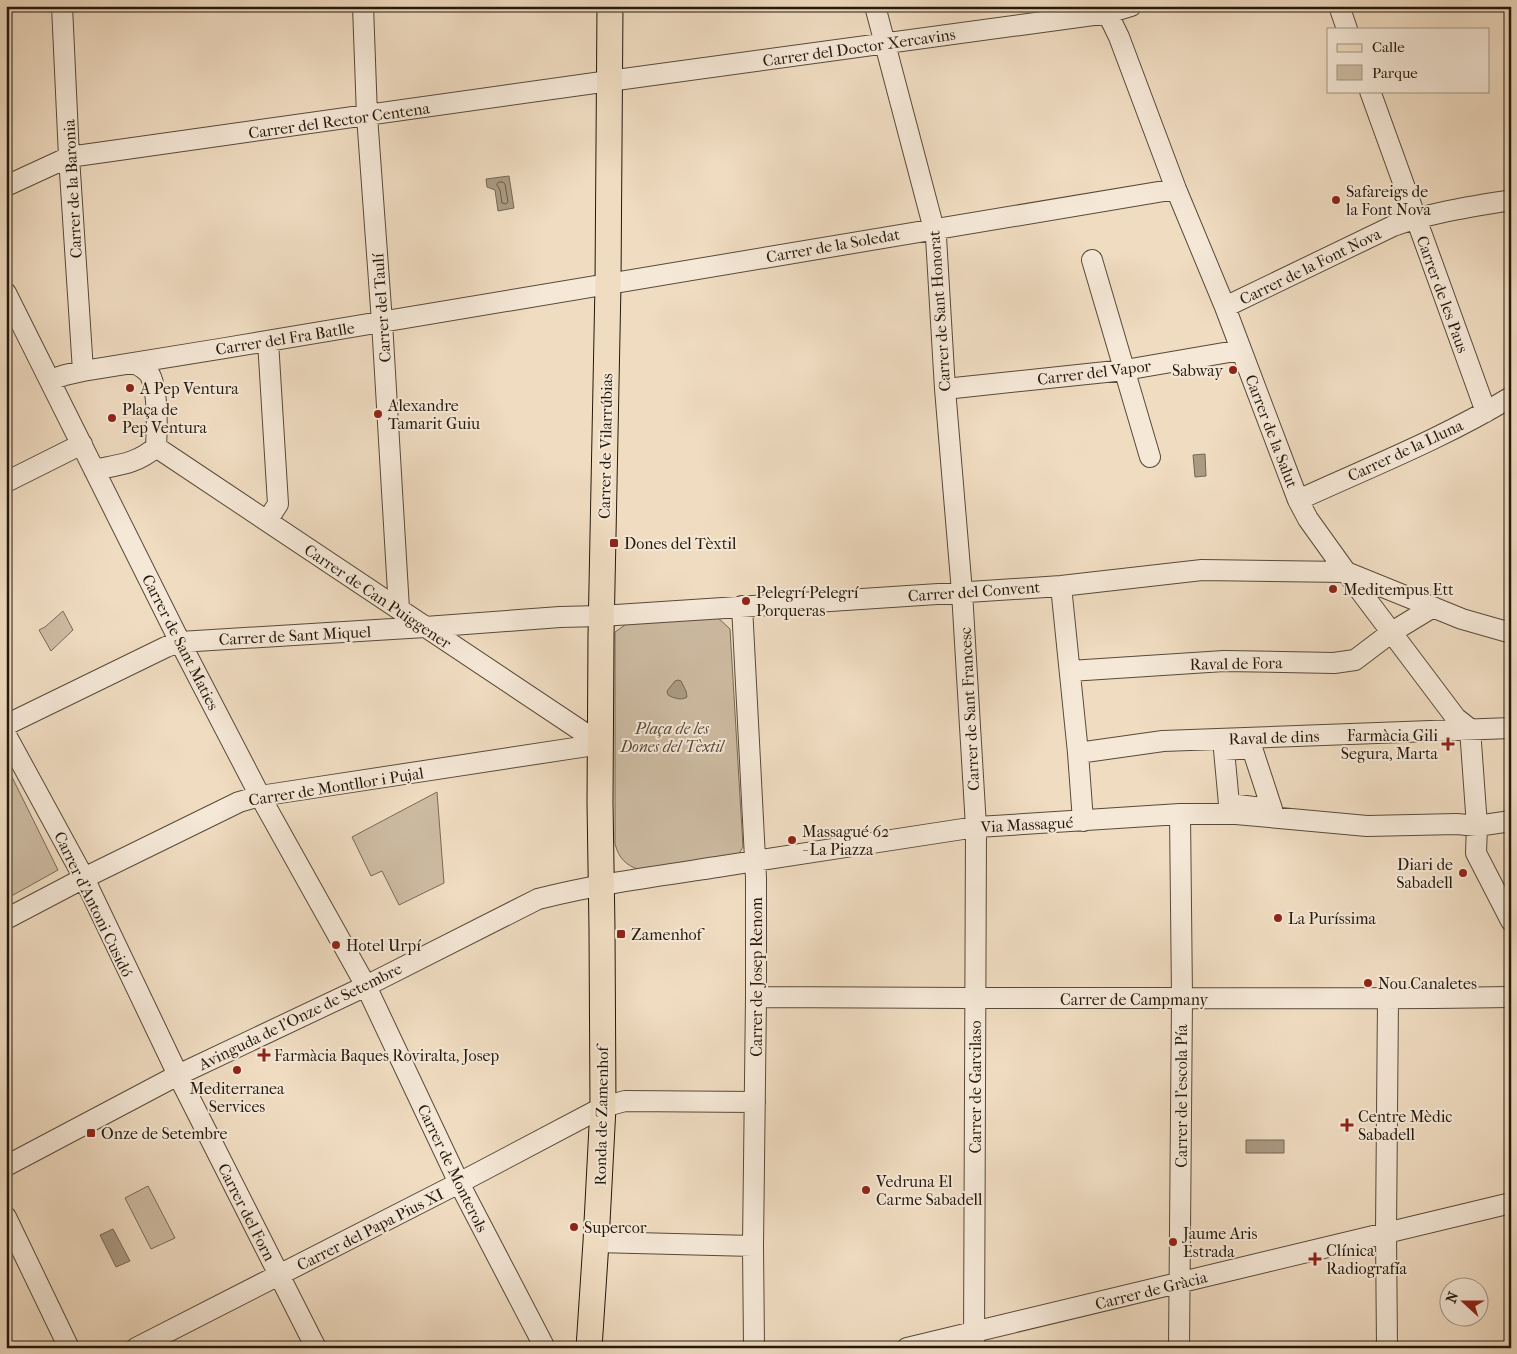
<svg xmlns="http://www.w3.org/2000/svg" width="1517" height="1354" font-family="'IM FELL French Canon',serif">
<rect width="100%" height="100%" fill="#f0dcc1"/>
<filter id="stains"><feTurbulence type="fractalNoise" baseFrequency=".004" numOctaves="4"/><feColorMatrix values="0 0 0 0 .2 0 0 0 0 .09 0 0 0 0 .02 0 0 0 .5 -.17"/></filter>
<radialGradient id="worn" r=".72"><stop offset=".6" stop-color="#630" stop-opacity="0"/><stop offset="1" stop-color="#630" stop-opacity=".3"/></radialGradient>
<path fill="#cdbba2" stroke="#786a57" d="M63 611 73 630 51 651 39 630 45 627Z
M715 615 730 629 743 847 738 855 640 870C625 865 619 858 615 844V632L632 620Z
M6 765 58 870 6 899Z
M437 792 444 883 399 905 382 871 371 876 352 837Z
M148 1186 175 1238 151 1249 125 1198Z"/>
<path fill="#ab9a83" stroke="#756653" d="M509 176 514 208 498 211 495 190 487 187 486 179Z
M1205 454 1206 476 1195 477 1193 455Z
M678 680 681 681 686 691 687 697C682 701 673 698 668 695L667 691 675 681Z
M1246 1140H1284V1153H1246Z
M113 1229 130 1261 116 1267 100 1235Z"/>
<g fill="none" stroke-linecap="round" stroke-linejoin="round">
<path stroke="#685a48" stroke-width="1" d="M499 182H503L505 184 508 202 506 204 502 203 500 190 497 185Z"/>
<g stroke="#574a39" stroke-width="22">
<path id="minor" d="M62 6 69 157 83 371
M363 6 367 116 382 322 399 609
M875 6 936 237 945 389 962 592 976 827 974 1348
M1104 6 1119 37 1176 189 1225 307 1298 500 1308 519 1346 572 1456 718 1470 729 1477 826 1476 853 1511 921
M1339 6 1347 29
M1370 91 1486 412
M6 186 69 157 609 81 1108 13 1131 6
M1092 260 1150 457
M6 293 180 642 260 796 366 986 459 1183 545 1348
M1225 307 1393 226C1432 212 1471 207 1511 200
M50 380 65 375 83 371C448 313 812 248 1176 189
M945 389 1125 370 1241 350
M156 447 601 744
M94 470C117 465 137 464 156 447 157 429 158 391 150 375 146 369 140 366 134 363
M6 482 82 444
M1298 500C1370 467 1444 438 1511 397
M267 521 278 504 268 341
M1061 586 1078 753 1083 821
M742 606 756 878V997L753 1246 754 1348
M1070 671 1224 661 1334 663 1355 660 1392 632 1433 607
M6 725 166 647 180 642 425 627 560 617 601 616 1061 586 1202 570 1346 572 1462 619 1511 633
M6 735 84 878 178 1075 316 1348
M1252 748 1272 809 1229 804 1224 750Z
M1078 753 1163 741 1511 728
M6 919 84 878 239 802 260 796 601 744
M756 997C898 998 1039 998 1181 998 1291 998 1401 999 1511 997
M6 1166 178 1075 366 986 538 899C597 884 657 876 717 867 803 853 889 840 976 827L994 826 1180 814H1236L1367 826 1457 824 1477 826 1511 821
M6 1217 69 1348
M596 1242 753 1246
M136 1348 459 1183 603 1107 625 1101 755 1102
M907 1348 1511 1203
M1179 1348 1182 998 1180 814
M1387 1348 1386 1233 1388 999"/>
</g>
<g stroke="#24190c" stroke-width="27">
<path id="major" d="M589 1348 596 1242 603 1107 602 929 600 803 601 636 608 284 610 6"/>
</g>
<use href="#minor" stroke="#f5e8d7" stroke-width="20"/>
<use href="#major" stroke="#f0dcc1" stroke-width="25"/>
</g>
<g fill="#8f2418" stroke="#f5e8d7" stroke-width="2">
<circle cx="1336" cy="200" r="5"/>
<circle cx="1233" cy="370" r="5"/>
<circle cx="130" cy="388" r="5"/>
<circle cx="378" cy="414" r="5"/>
<circle cx="112" cy="418" r="5"/>
<rect x="609" y="538" width="10" height="10" rx="2.5"/>
<circle cx="1333" cy="589" r="5"/>
<circle cx="746" cy="601" r="5"/>
<path d="M1445.5 736.5h5v5h5v5h-5v5h-5v-5h-5v-5h5z"/>
<circle cx="792" cy="840" r="5"/>
<circle cx="1463" cy="873" r="5"/>
<circle cx="1278" cy="918" r="5"/>
<rect x="616" y="929" width="10" height="10" rx="2.5"/>
<circle cx="336" cy="945" r="5"/>
<circle cx="1368" cy="983" r="5"/>
<path d="M261.5 1047.5h5v5h5v5h-5v5h-5v-5h-5v-5h5z"/>
<circle cx="237" cy="1070" r="5"/>
<path d="M1344.5 1117.5h5v5h5v5h-5v5h-5v-5h-5v-5h5z"/>
<rect x="86" y="1128" width="10" height="10" rx="2.5"/>
<circle cx="866" cy="1190" r="5"/>
<circle cx="574" cy="1227" r="5"/>
<circle cx="1173" cy="1242" r="5"/>
<path d="M1312.5 1251.5h5v5h5v5h-5v5h-5v-5h-5v-5h5z"/>
</g>
<g text-anchor="middle" stroke-width="4" stroke-linejoin="round" paint-order="stroke">
<g font-size="16" fill="#24190c" stroke="#f5e8d7">
<text transform="translate(859 47) rotate(-8)" y="6">Carrer del Doctor Xercavins</text>
<text transform="translate(339 120) rotate(-8)" y="6">Carrer del Rector Centena</text>
<text transform="translate(72 189) rotate(-93)" y="6">Carrer de la Baronia</text>
<text transform="translate(833 245) rotate(-10)" y="6">Carrer de la Soledat</text>
<text transform="translate(1310 266) rotate(-26)" y="6">Carrer de la Font Nova</text>
<text transform="translate(1443 294) rotate(70)" y="6">Carrer de les Paus</text>
<text transform="translate(381 308) rotate(-94)" y="6">Carrer del Taulí</text>
<text transform="translate(939 311) rotate(-94)" y="6">Carrer de Sant Honorat</text>
<text transform="translate(285 338) rotate(-9)" y="6">Carrer del Fra Batlle</text>
<text transform="translate(1094 372) rotate(-7)" y="6">Carrer del Vapor</text>
<text transform="translate(1272 431) rotate(69)" y="6">Carrer de la Salut</text>
<text transform="translate(605 446) rotate(-89)" y="6">Carrer de Vilarrúbias</text>
<text transform="translate(1405 450) rotate(-25)" y="6">Carrer de la Lluna</text>
<text transform="translate(974 591) rotate(-4)" y="6">Carrer del Convent</text>
<text transform="translate(378 596) rotate(34)" y="6">Carrer de Can Puiggener</text>
<text transform="translate(295 635) rotate(-3)" y="6">Carrer de Sant Miquel</text>
<text transform="translate(181 642) rotate(63)" y="6">Carrer de Sant Maties</text>
<text transform="translate(1236 663) rotate(-1)" y="6">Raval de Fora</text>
<text transform="translate(969 709) rotate(-93)" y="6">Carrer de Sant Francesc</text>
<text transform="translate(1274 737) rotate(-2)" y="6">Raval de dins</text>
<text transform="translate(336 786) rotate(-9)" y="6">Carrer de Montllor i Pujal</text>
<text transform="translate(1027 824) rotate(-3)" y="6">Via Massagué</text>
<text transform="translate(94 904) rotate(64)" y="6">Carrer d'Antoni Cusidó</text>
<text transform="translate(756 977) rotate(-90)" y="6">Carrer de Josep Renom</text>
<text x="1134" y="1005">Carrer de Campmany</text>
<text transform="translate(300 1016) rotate(-26)" y="6">Avinguda de l'Onze de Setembre</text>
<text transform="translate(975 1087) rotate(-90)" y="6">Carrer de Garcilaso</text>
<text transform="translate(1181 1096) rotate(-90)" y="6">Carrer de l'escola Pía</text>
<text transform="translate(601 1116) rotate(-89)" y="6">Ronda de Zamenhof</text>
<text transform="translate(453 1168) rotate(64)" y="6">Carrer de Monterols</text>
<text transform="translate(247 1212) rotate(63)" y="6">Carrer del Forn</text>
<text transform="translate(370 1229) rotate(-27)" y="6">Carrer del Papa Pius XI</text>
<text transform="translate(1151 1290) rotate(-14)" y="6">Carrer de Gràcia</text>
</g>
<g font-size="16" fill="#24190c" stroke="#f5e8d7" text-anchor="start">
<text x="1346" y="197">Safareigs de<tspan x="1346" dy="18">la Font Nova</tspan></text>
<text x="1223" y="376" text-anchor="end">Sabway</text>
<text x="140" y="394">A Pep Ventura</text>
<text x="388" y="411">Alexandre<tspan x="388" dy="18">Tamarit Guiu</tspan></text>
<text x="122" y="415">Plaça de<tspan x="122" dy="18">Pep Ventura</tspan></text>
<text x="624" y="549">Dones del Tèxtil</text>
<text x="1343" y="595">Meditempus Ett</text>
<text x="756" y="598">Pelegrí Pelegrí<tspan x="756" dy="18">Porqueras</tspan></text>
<text x="1438" y="741" text-anchor="end">Farmàcia Gili<tspan x="1438" dy="18">Segura, Marta</tspan></text>
<text x="802" y="837">Massagué 62<tspan x="802" dy="18">- La Piazza</tspan></text>
<text x="1453" y="870" text-anchor="end">Diari de<tspan x="1453" dy="18">Sabadell</tspan></text>
<text x="1288" y="924">La Puríssima</text>
<text x="631" y="940">Zamenhof</text>
<text x="346" y="951">Hotel Urpí</text>
<text x="1378" y="989">Nou Canaletes</text>
<text x="274" y="1061">Farmàcia Baques Roviralta, Josep</text>
<text x="237" y="1094" text-anchor="middle">Mediterranea<tspan x="237" dy="18">Services</tspan></text>
<text x="1358" y="1122">Centre Mèdic<tspan x="1358" dy="18">Sabadell</tspan></text>
<text x="101" y="1139">Onze de Setembre</text>
<text x="876" y="1187">Vedruna El<tspan x="876" dy="18">Carme Sabadell</tspan></text>
<text x="584" y="1233">Supercor</text>
<text x="1183" y="1239">Jaume Aris<tspan x="1183" dy="18">Estrada</tspan></text>
<text x="1326" y="1256">Clínica<tspan x="1326" dy="18">Radiografía</tspan></text>
</g>
<g font-size="16" font-style="italic" fill="#574a39" stroke="#f5e8d7">
<text x="672" y="734">Plaça de les<tspan x="672" dy="18">Dones del Tèxtil</tspan></text>
</g>
</g>
<rect width="1517" height="1354" fill="none" stroke="#f0dcc1" stroke-width="25"/>
<rect x="8" y="8" width="1502" height="1339" fill="none" stroke="#24190c" stroke-width="2.5"/>
<rect x="12" y="12" width="1492" height="1329" fill="none" stroke="#24190c"/>
<rect x="1327" y="28" width="162" height="65" fill="#f5e8d7" stroke="#a19586"/>
<rect x="1337" y="44" width="25" height="8" fill="#f0dcc1" stroke="#a19586"/>
<text x="1372" y="52" font-size="15" fill="#24190c">Calle</text>
<rect x="1337" y="65" width="25" height="15" fill="#cdbba2" stroke="#a19586"/>
<text x="1372" y="78" font-size="15" fill="#24190c">Parque</text>
<g transform="translate(1464 1302) rotate(291)"><circle r="24" fill="#f5e8d7" stroke="#a19586"/>
<path d="M0-4L9 19L0 12L-9 19Z" fill="#8f2418"/>
<text y="-8" font-size="14" font-weight="bold" text-anchor="middle" fill="#24190c">N</text>
</g>
<rect width="100%" height="100%" filter="url(#stains)"/>
<rect width="100%" height="100%" fill="url(#worn)"/>
</svg>
